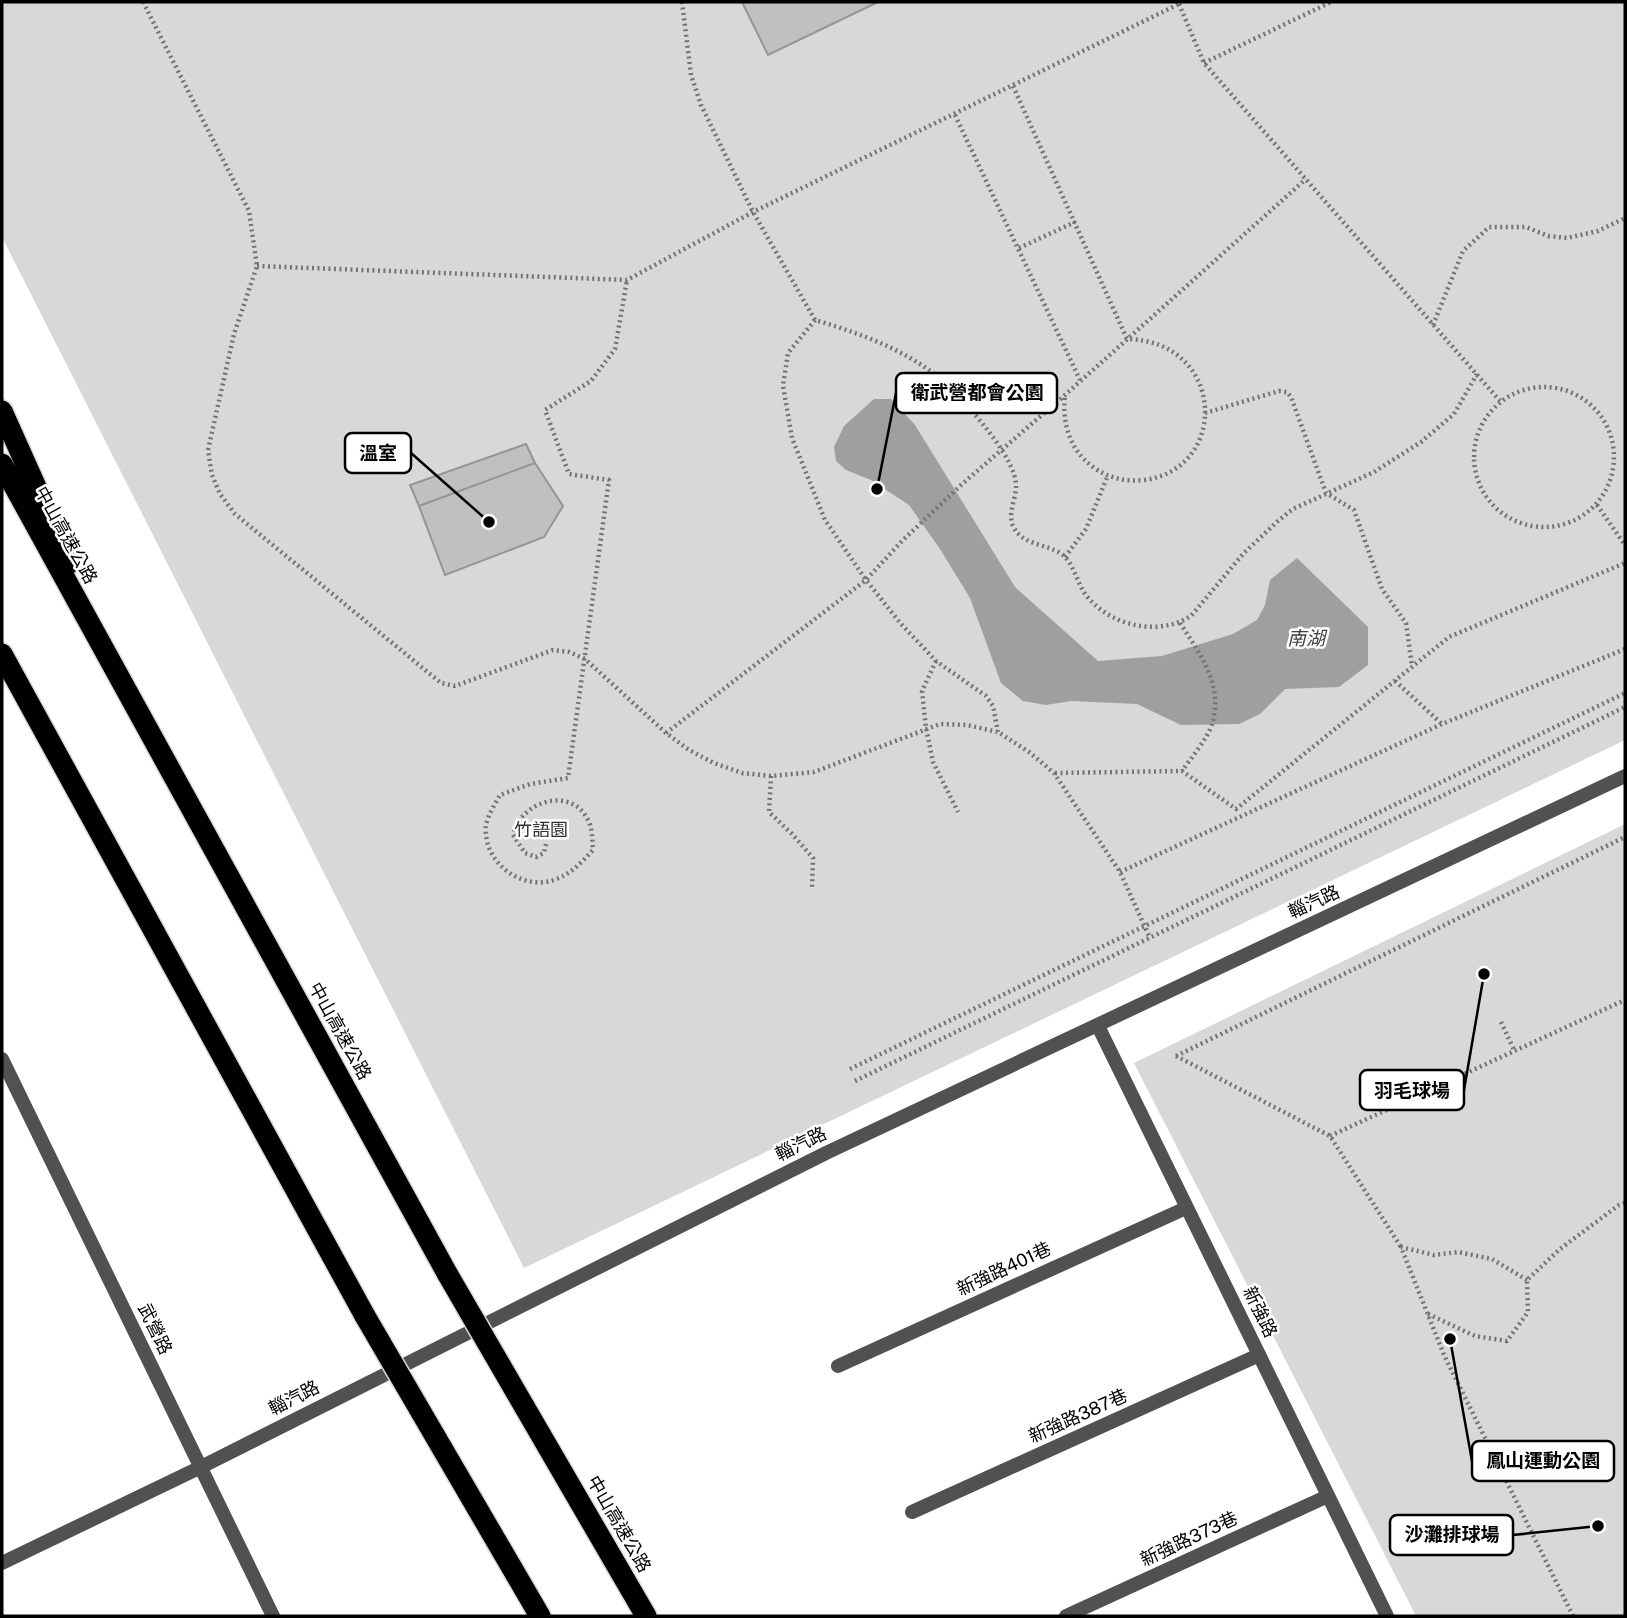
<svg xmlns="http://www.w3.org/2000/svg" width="1627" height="1618" font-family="'Public Sans','Noto Sans TC',sans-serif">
<rect width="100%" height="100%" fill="#fff"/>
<path fill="#d8d8d8" d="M2 2H1625V740L524 1268 2 237Z
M1625 824V1616H1416L1134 1063Z"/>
<path fill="#9f9f9f" d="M874 399H891L915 425 1015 587 1098 661 1162 656 1233 634 1257 620 1265 605 1270 580 1297 558 1368 627V665L1339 687 1285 689 1260 714 1239 724 1181 725 1137 704 1071 701 1046 705 1023 701 1001 683 970 598 940 549 909 505 871 480 846 470 836 461 834 447 844 426Z"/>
<path fill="#c0c0c0" stroke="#959595" stroke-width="2" d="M742 2H878L768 55Z
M526 444 535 463 419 506 410 485Z
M535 463 563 506 544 537 445 575 419 506Z"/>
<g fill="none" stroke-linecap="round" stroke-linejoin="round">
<g stroke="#dbdbdb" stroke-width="24">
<path id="highway" d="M2 411 70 563
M2 464 448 1275
M2 654 365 1316
M524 1406 646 1616
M442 1448 540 1616"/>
</g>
<path stroke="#737373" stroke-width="4.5" stroke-dasharray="2 3.5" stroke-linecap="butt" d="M143 2 249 211 257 266 234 334 208 450 212 475 220 494 235 514 441 683 455 686 553 650 569 652 585 659 666 733 689 750 714 763 742 773 771 776 814 772 940 724 967 725 998 732 1029 752 1054 773 1120 872 1150 938
M682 2 691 75 701 105 753 212 815 320C872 337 926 357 966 404 982 423 1014 459 1016 484 1017 497 1007 513 1013 526 1023 548 1053 543 1066 558 1075 569 1078 584 1086 595 1110 626 1158 637 1191 616L1243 554 1279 520 1293 509 1374 472 1421 442 1454 414 1477 374
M1179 4 1204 63 1500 401
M1204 63 1331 2
M1013 86 1127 339C1226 341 1230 469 1144 480 1125 482 1108 478 1093 467 1069 449 1062 423 1065 395
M955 115 1080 380
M1019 248 1075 222
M257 266 627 280 753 212 1179 4
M815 320 788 353 783 386 792 438 825 520 866 580 901 624 936 661 986 696 993 706 998 732
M1433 325 1463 251 1489 227H1526L1548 236 1567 238 1598 231 1625 218
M1474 457a70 70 0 1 1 140 0a70 70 0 1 1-140 0Z
M1205 413 1279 391 1287 392 1291 397 1326 493 1354 510 1382 589 1406 623 1412 666
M1597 505 1625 545
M1065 557 1086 529 1108 475
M1180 623C1200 654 1224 685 1212 724 1208 738 1191 758 1182 771
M936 661 922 691 926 728 933 762 958 812
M1395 681 1442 724
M666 733 866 580 902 541 961 485 1065 395 1306 179
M1055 773 1182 771 1236 809 1449 637 1625 563
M771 776 769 812 792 834 813 858 812 887
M546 844 544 853 536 857 525 853 513 835C521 800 573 785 589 822 593 831 592 841 593 850 581 863 571 874 554 880 520 891 482 861 486 825 488 815 495 804 500 795L530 784 568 778 609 480 569 474 545 410 591 381 615 349 627 280
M1120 872 1442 724 1625 649
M1501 1022 1514 1050
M1176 1056 1625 837
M1176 1056 1330 1136 1401 1247
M850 1069 1625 693
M855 1081 1625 707
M1330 1136 1625 1000
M1527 1280 1492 1259 1458 1252 1434 1255 1401 1247 1444 1355 1573 1616
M1428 1314 1475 1336 1507 1341 1528 1312 1527 1280 1560 1249 1619 1205 1625 1203"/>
<path stroke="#515151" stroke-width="14" d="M838 1366 1186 1208
M912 1512 1259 1355
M1066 1616 1328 1496"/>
<path stroke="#515151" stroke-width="14" d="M1098 1026 1387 1616
M2 1059 273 1616
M2 1563 201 1467 826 1153 1625 776"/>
<use href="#highway" stroke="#000" stroke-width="21"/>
<g stroke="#dbdbdb" stroke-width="24" stroke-linecap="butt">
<path id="highway-bridge" d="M448 1275 524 1406
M365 1316 442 1448"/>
</g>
<use href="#highway-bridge" stroke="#000" stroke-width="21"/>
</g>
<g text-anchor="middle" stroke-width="5" stroke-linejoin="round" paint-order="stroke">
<g font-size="18" fill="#000" stroke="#fff">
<text transform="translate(66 535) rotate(61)" y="6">中山高速公路</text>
<text transform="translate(1314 902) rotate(-25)" y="6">輜汽路</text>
<text transform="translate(340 1031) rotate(61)" y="6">中山高速公路</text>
<text transform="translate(801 1144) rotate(-26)" y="6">輜汽路</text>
<text transform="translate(1004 1269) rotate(-25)" y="6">新強路401巷</text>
<text transform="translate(1260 1312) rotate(64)" y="6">新強路</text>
<text transform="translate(155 1329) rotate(64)" y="6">武營路</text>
<text transform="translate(294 1398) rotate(-27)" y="6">輜汽路</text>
<text transform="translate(1078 1416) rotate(-24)" y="6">新強路387巷</text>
<text transform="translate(619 1524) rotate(60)" y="6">中山高速公路</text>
<text transform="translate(1189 1539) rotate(-25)" y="6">新強路373巷</text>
</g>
<g font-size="18" fill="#2f2f2f" stroke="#fff">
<text x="541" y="836">竹語園</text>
</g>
<g font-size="19" font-style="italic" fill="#404040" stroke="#fff">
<text x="1306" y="645">南湖</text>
</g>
</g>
<path fill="none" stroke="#000" stroke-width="2.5" d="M877 489L896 393M489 522L411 453M1484 974L1464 1090M1450 1339L1472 1461M1598 1526L1513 1535"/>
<g fill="#000" stroke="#fff" stroke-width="2.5">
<circle cx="877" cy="489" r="7"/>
<circle cx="489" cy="522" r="7"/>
<circle cx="1484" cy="974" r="7"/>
<circle cx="1450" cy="1339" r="7"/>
<circle cx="1598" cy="1526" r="7"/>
</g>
<g fill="#fff" stroke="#000" stroke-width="2.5">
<rect x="896" y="373" width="161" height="40" rx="7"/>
<rect x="345" y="433" width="66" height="40" rx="7"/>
<rect x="1360" y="1070" width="104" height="40" rx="7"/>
<rect x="1472" y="1441" width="142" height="40" rx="7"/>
<rect x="1390" y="1515" width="123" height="40" rx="7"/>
</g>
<g font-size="19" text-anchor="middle" font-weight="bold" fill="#000">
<text x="977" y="399">衛武營都會公園</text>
<text x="378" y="460">溫室</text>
<text x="1412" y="1097">羽毛球場</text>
<text x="1543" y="1467">鳳山運動公園</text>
<text x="1452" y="1541">沙灘排球場</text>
</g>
<rect width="1627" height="1618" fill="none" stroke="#000000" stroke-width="7"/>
</svg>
